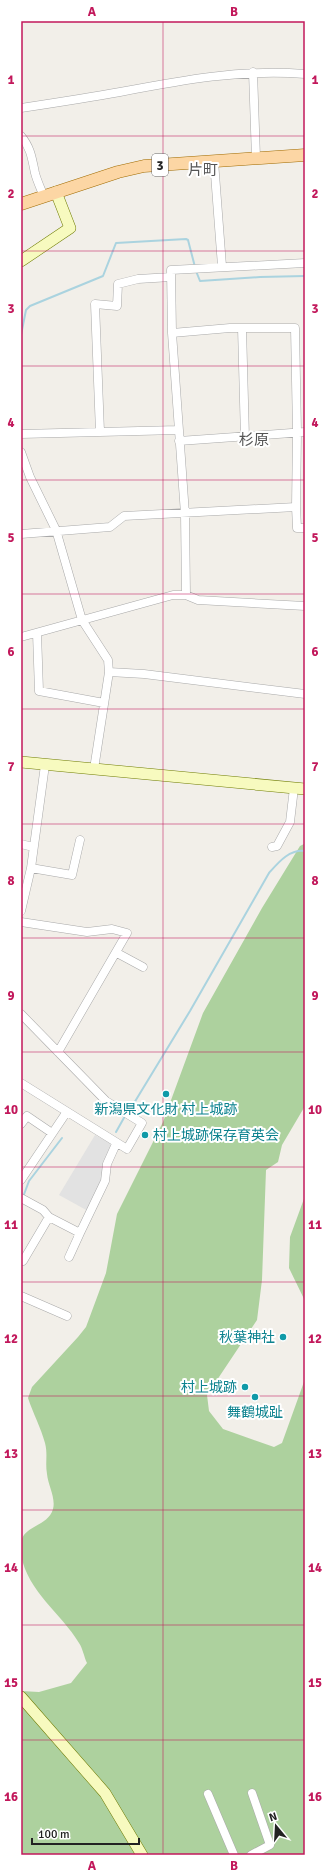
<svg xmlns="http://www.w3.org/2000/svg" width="326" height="1876" font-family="Signika,'Noto Sans JP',sans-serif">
<rect width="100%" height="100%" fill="#f2efe9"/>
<path fill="#add19e" d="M304 844 305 1106 282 1145 278 1162 266 1170 262 1280 257 1320 207 1395 209 1411 223 1429 274 1447 282 1443 305 1379V1855H21V1691L39 1692 71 1683 87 1663C84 1657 83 1649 79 1643 61 1613 28 1592 21 1555 15 1523 47 1530 53 1509 56 1498 48 1485 47 1474 45 1463 48 1454 45 1443 41 1428 33 1413 28 1398L32 1387 78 1337 86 1327 106 1273 117 1214 163 1122 203 1013 262 908 300 846Z
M305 1196V1301L289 1268 290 1237Z"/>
<path fill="#e2e2e2" d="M95 1135 112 1144 105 1173 88 1211 59 1195Z"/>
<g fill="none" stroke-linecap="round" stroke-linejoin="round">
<path stroke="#aad3df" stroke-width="2" d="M196 271 200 281 260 277 305 276
M21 335 26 310 30 306 103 276 116 243 186 239 188 240 195 267
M128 1113 190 1011 269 873C278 863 289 849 305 851
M116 1132 125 1116
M23 1197 29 1181 62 1138"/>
<g stroke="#a9a9a9" stroke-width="9">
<path id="street" d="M253 72 256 158
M21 108C54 103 87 98 120 92 183 80 241 69 305 74
M21 136C31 148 32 159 35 173 37 181 41 189 44 197
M214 161 222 266
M242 328 245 438
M100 432 95 304 117 306 118 284 138 279 171 277
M21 434 178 430
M179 441 305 432
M21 452 30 477 56 530 82 620 108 660 109 672 94 769
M296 507 297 528H305
M21 534 110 527 124 516 296 507 297 432 295 328H230L172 333
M186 595 185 514 172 333 171 270 305 263
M37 633 39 691 104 703
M21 637 173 595H186L198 600 305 606
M109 672 144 674 305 694
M21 844 33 847
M272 847 277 846 290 822 294 788
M31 868 72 875 80 840
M21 911 31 868 45 765
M21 922 87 932 112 929 127 933 58 1052
M117 953 143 967
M21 1014 106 1101 142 1123 127 1149 21 1083
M21 1124 27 1116 52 1133
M21 1180 66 1113
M21 1198 43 1210 49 1217
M69 1257 80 1233
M21 1260 23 1261 49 1217 80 1233 105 1181 107 1164 116 1144
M21 1296 67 1316
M208 1794 234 1855
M251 1855 270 1845 252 1793"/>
</g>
<g stroke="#707d05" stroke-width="12">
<path id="secondary" d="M21 261 70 228 56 192
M21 762 305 789
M21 1697 105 1793 142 1855"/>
</g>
<g stroke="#a06b00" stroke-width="13">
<path id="primary" d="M21 204 118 172 144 166 305 155"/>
</g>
<use href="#street" stroke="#fff" stroke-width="8"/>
<use href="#secondary" stroke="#f7fabf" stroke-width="11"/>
<use href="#primary" stroke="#fcd6a4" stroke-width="12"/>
</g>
<path fill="none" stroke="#c2185b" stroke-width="1" stroke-opacity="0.55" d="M163 21V1855M21 136H305M21 251H305M21 366H305M21 480H305M21 594H305M21 709H305M21 824H305M21 938H305M21 1052H305M21 1167H305M21 1282H305M21 1396H305M21 1510H305M21 1625H305M21 1740H305"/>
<g fill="#0f9aa8" stroke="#fff" stroke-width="1.5">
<circle cx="166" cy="1094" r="4"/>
<circle cx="145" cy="1135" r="4"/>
<circle cx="283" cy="1337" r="4"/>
<circle cx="245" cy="1387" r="4"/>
<circle cx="255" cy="1397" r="4"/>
</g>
<g text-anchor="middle" stroke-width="4" stroke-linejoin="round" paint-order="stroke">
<rect fill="#fff" stroke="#646464" stroke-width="1" x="152" y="154" width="16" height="22" rx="3"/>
<g font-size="13" font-weight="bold" fill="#222">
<text x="160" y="170">3</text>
</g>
<g font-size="14" fill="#0d838f" stroke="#fff">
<text x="166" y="1114">新潟県文化財 村上城跡</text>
<text x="153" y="1140" text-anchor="start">村上城跡保存育英会</text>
<text x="275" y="1342" text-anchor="end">秋葉神社</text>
<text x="237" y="1392" text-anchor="end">村上城跡</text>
<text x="255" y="1417">舞鶴城趾</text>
</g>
<g font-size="15" fill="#555" stroke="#fff">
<text x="203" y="175">片町</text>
<text x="254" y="445">杉原</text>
</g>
</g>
<rect width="326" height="1876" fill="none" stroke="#ffffff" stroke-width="44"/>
<g transform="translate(276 1826) rotate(342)" stroke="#ffffff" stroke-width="3" paint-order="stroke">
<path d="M0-3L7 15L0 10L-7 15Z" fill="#222222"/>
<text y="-6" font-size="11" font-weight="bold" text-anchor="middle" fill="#222222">N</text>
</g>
<path d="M32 1838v6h107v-6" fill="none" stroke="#222222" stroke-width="2"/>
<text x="38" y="1838" font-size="12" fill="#222222" stroke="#ffffff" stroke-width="3" paint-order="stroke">100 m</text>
<rect x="22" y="22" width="282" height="1832" fill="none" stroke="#c2185b" stroke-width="1.5"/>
<g font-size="13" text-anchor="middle" font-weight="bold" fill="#c2185b">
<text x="92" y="16">A</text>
<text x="234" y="16">B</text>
<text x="11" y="84">1</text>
<text x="315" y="84">1</text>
<text x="11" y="198">2</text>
<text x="315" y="198">2</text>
<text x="11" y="313">3</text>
<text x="315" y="313">3</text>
<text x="11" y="427">4</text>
<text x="315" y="427">4</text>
<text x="11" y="542">5</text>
<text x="315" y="542">5</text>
<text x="11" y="656">6</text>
<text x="315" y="656">6</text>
<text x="11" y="771">7</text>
<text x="315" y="771">7</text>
<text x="11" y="885">8</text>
<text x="315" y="885">8</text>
<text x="11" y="1000">9</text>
<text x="315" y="1000">9</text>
<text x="11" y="1114">10</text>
<text x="315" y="1114">10</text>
<text x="11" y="1229">11</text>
<text x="315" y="1229">11</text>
<text x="11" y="1343">12</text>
<text x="315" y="1343">12</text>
<text x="11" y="1458">13</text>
<text x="315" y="1458">13</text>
<text x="11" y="1572">14</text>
<text x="315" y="1572">14</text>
<text x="11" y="1687">15</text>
<text x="315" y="1687">15</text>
<text x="11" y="1801">16</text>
<text x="315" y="1801">16</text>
<text x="92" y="1870">A</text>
<text x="234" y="1870">B</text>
</g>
</svg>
